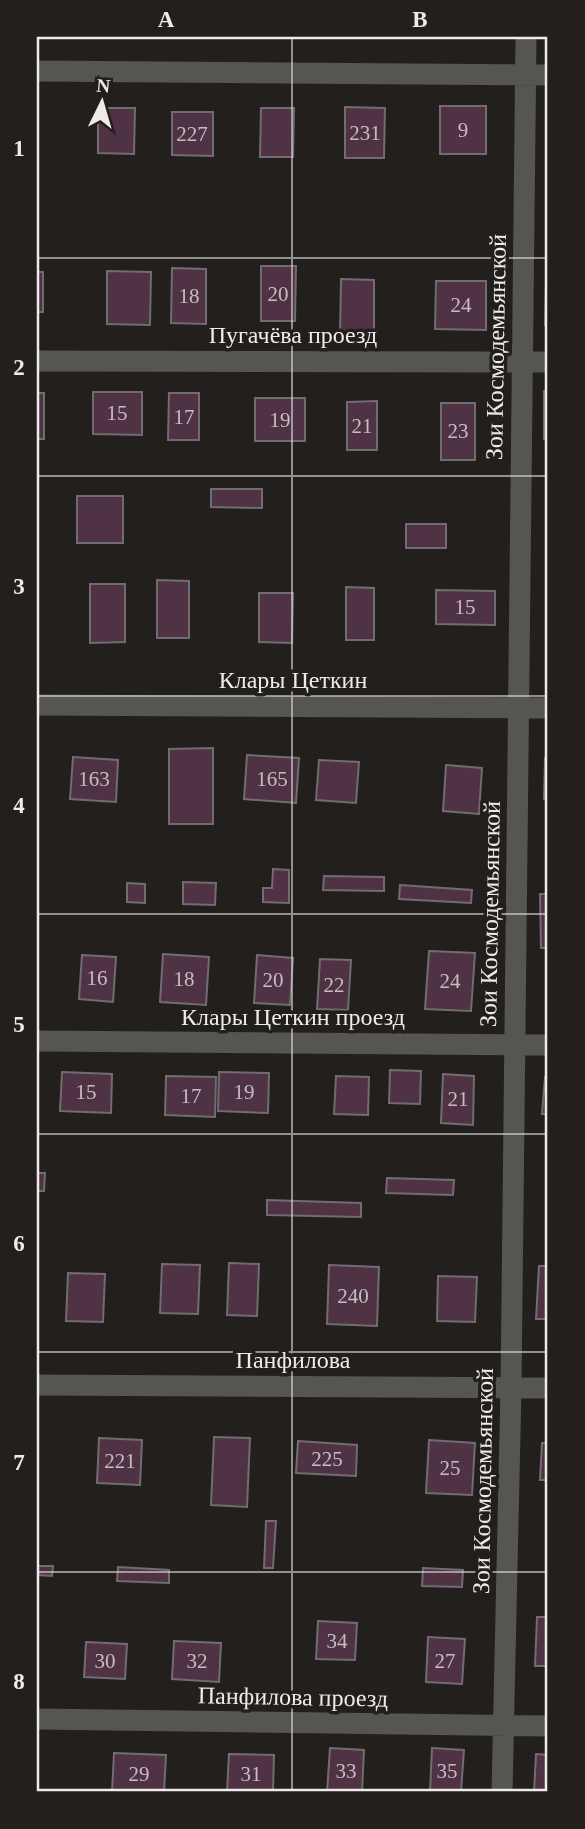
<svg xmlns="http://www.w3.org/2000/svg" width="585" height="1829" font-family="Georgia,serif">
<rect width="100%" height="100%" fill="#231f1c"/>
<path fill="#4f3345" stroke="#716c6f" stroke-width="2" d="M440 106H486V154H440Z
M345 107 385 108 384 158H345Z
M98 108H135L134 154 98 153Z
M261 108H294L293 157H260Z
M172 112H213V156L172 155Z
M261 266H296L295 321H261Z
M172 268 206 269V324L171 323Z
M107 271 151 272 150 325 107 324Z
M37 272H43V312H37Z
M341 279 374 280V336H340Z
M546 280H548V325H545Z
M436 281H486V330L435 329Z
M544 391H548V439H544Z
M93 392H142V435L93 434Z
M37 393H44V439H37Z
M169 393H199V440H168Z
M255 398H305V441H255Z
M377 401V450H347V402Z
M441 403H475V460H441Z
M211 489H262V508L211 507Z
M77 496H123V543H77Z
M406 524H446V548H406Z
M157 580 189 581V638H157Z
M90 584H125V642L90 643Z
M346 587 374 588V640H346Z
M436 590 495 591V625L436 624Z
M259 593H293L292 643 259 642Z
M213 748V824H169V749Z
M247 755 299 758 296 803 244 799Z
M73 757 118 760 116 802 70 799Z
M545 758H548V799H544Z
M319 760 359 762 356 803 316 800Z
M446 765 482 768 479 814 443 811Z
M273 869 289 870V903L263 902V888H272Z
M324 876 384 877V891L323 890Z
M183 882 216 883 215 905 183 904Z
M127 883 145 884V903L127 902Z
M400 885 472 890 471 903 399 899Z
M540 894H548V948H541Z
M429 951 475 953 471 1011 425 1009Z
M163 954 209 957 206 1005 160 1002Z
M82 955 116 957 113 1002 79 999Z
M257 955 293 958 290 1005 254 1003Z
M320 959 351 960 348 1010 317 1009Z
M390 1070 421 1071 420 1104 389 1103Z
M62 1072 112 1074 111 1113 60 1111Z
M219 1072 269 1073 268 1113 218 1111Z
M443 1074 474 1076 473 1125 441 1123Z
M166 1076 216 1077 215 1117 165 1115Z
M336 1076 369 1077 368 1115 334 1114Z
M545 1077 548 1078V1114H542Z
M37 1173H45L44 1191H37Z
M387 1178 454 1180 453 1195 386 1193Z
M267 1200 361 1203V1217L267 1215Z
M229 1263 259 1264 257 1316 227 1315Z
M162 1264 200 1265 198 1314 160 1313Z
M329 1265 379 1267 377 1326 327 1324Z
M539 1266H548V1319H536Z
M68 1273 105 1274 103 1322 66 1321Z
M438 1276 477 1277 475 1322 437 1321Z
M214 1437 250 1438 247 1507 211 1505Z
M99 1438 142 1440 140 1485 97 1483Z
M429 1440 475 1443 472 1495 426 1493Z
M298 1441 357 1445 356 1476 296 1473Z
M542 1443H548V1480H540Z
M266 1521H276L273 1568H264Z
M37 1566H53L52 1576 37 1575Z
M118 1567 169 1570V1583L117 1581Z
M423 1568 463 1570 462 1587 422 1586Z
M537 1617H548V1666H535Z
M318 1621 357 1623 355 1660 316 1659Z
M428 1637 465 1639 462 1684 426 1682Z
M174 1641 221 1643 219 1682 172 1679Z
M86 1642 127 1644 125 1679 84 1677Z
M330 1748 364 1750 362 1792H327Z
M432 1748 464 1750 461 1792H430Z
M114 1753 166 1755 164 1792H112Z
M229 1754 274 1755 273 1792H227Z
M536 1754 548 1755V1792H534Z"/>
<g fill="none" stroke-linecap="round" stroke-linejoin="round">
<path stroke="#555552" stroke-width="21" d="M37 71 548 75
M37 361 548 362
M37 705 548 708
M37 1041 548 1045
M37 1385 548 1388
M37 1719 548 1726
M502 1792 511 1388 526 37"/>
</g>
<path fill="none" stroke="#efebe9" stroke-width="2" stroke-opacity="0.55" d="M292 37V1792M37 258H548M37 476H548M37 696H548M37 914H548M37 1134H548M37 1352H548M37 1572H548"/>
<g text-anchor="middle" stroke-width="7" stroke-linejoin="round" paint-order="stroke">
<g font-size="21" fill="#c7bdc0">
<text x="463" y="137">9</text>
<text x="365" y="140">231</text>
<text x="192" y="141">227</text>
<text x="278" y="301">20</text>
<text x="189" y="303">18</text>
<text x="461" y="312">24</text>
<text x="117" y="420">15</text>
<text x="184" y="424">17</text>
<text x="280" y="427">19</text>
<text x="362" y="433">21</text>
<text x="458" y="438">23</text>
<text x="465" y="614">15</text>
<text x="94" y="786">163</text>
<text x="272" y="786">165</text>
<text x="97" y="985">16</text>
<text x="184" y="986">18</text>
<text x="273" y="987">20</text>
<text x="450" y="988">24</text>
<text x="334" y="992">22</text>
<text x="86" y="1099">15</text>
<text x="244" y="1099">19</text>
<text x="191" y="1103">17</text>
<text x="458" y="1106">21</text>
<text x="353" y="1303">240</text>
<text x="327" y="1466">225</text>
<text x="120" y="1468">221</text>
<text x="450" y="1475">25</text>
<text x="337" y="1648">34</text>
<text x="105" y="1668">30</text>
<text x="197" y="1668">32</text>
<text x="445" y="1668">27</text>
<text x="346" y="1778">33</text>
<text x="447" y="1778">35</text>
<text x="139" y="1781">29</text>
<text x="251" y="1781">31</text>
</g>
<g font-size="24" fill="#efebe9" stroke="#231f1c">
<text x="293" y="343">Пугачёва проезд</text>
<text transform="translate(496 347) rotate(-89)" y="8">Зои Космодемьянской</text>
<text x="293" y="688">Клары Цеткин</text>
<text transform="translate(490 914) rotate(-89)" y="8">Зои Космодемьянской</text>
<text x="293" y="1025">Клары Цеткин проезд</text>
<text x="293" y="1368">Панфилова</text>
<text transform="translate(483 1481) rotate(-89)" y="8">Зои Космодемьянской</text>
<text transform="translate(293 1697) rotate(1)" y="8">Панфилова проезд</text>
</g>
</g>
<rect width="585" height="1829" fill="none" stroke="#231f1c" stroke-width="77"/>
<g transform="translate(102 102) rotate(5)" stroke="#231f1c" stroke-width="5" paint-order="stroke">
<path d="M0-5L12 26L0 18L-12 26Z" fill="#efebe9"/>
<text y="-10" font-size="19" font-weight="bold" text-anchor="middle" fill="#efebe9">N</text>
</g>
<rect x="38" y="38" width="508" height="1752" fill="none" stroke="#efebe9" stroke-width="2.5"/>
<g font-size="23" text-anchor="middle" font-weight="bold" fill="#efebe9">
<text x="166" y="27">A</text>
<text x="420" y="27">B</text>
<text x="19" y="156">1</text>
<text x="19" y="375">2</text>
<text x="19" y="594">3</text>
<text x="19" y="813">4</text>
<text x="19" y="1032">5</text>
<text x="19" y="1251">6</text>
<text x="19" y="1470">7</text>
<text x="19" y="1689">8</text>
</g>
</svg>
